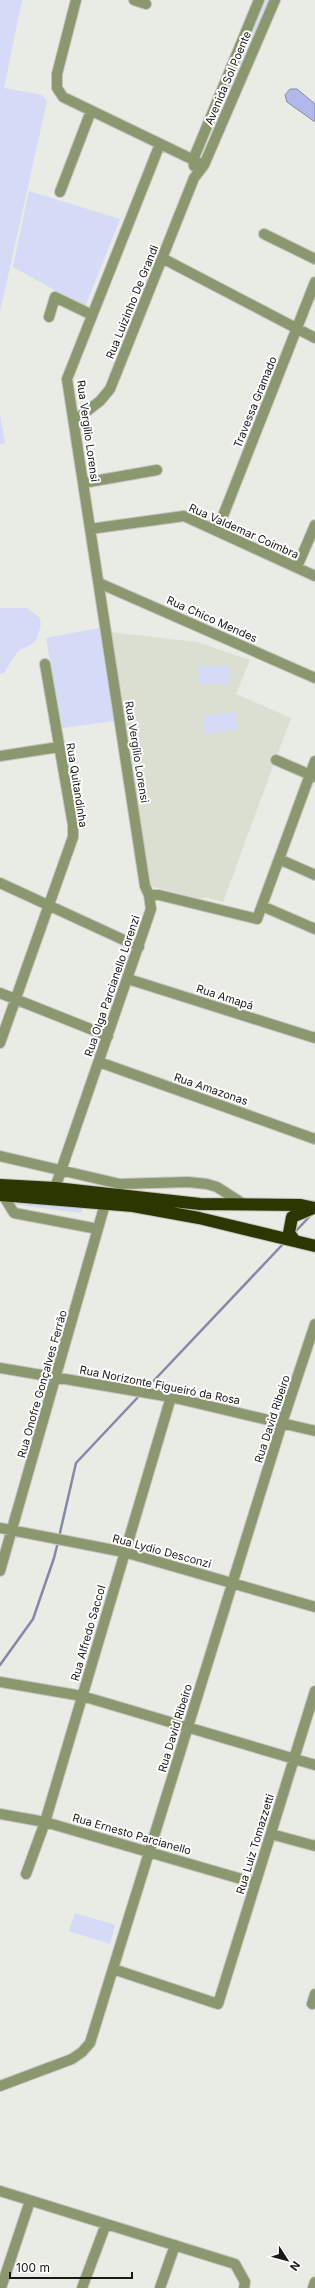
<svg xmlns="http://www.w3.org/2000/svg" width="315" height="2288" font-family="Inter,sans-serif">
<rect width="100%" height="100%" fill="#e9ebe5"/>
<path fill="#dbdfd2" d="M109 632 197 642 250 660 236 694 291 718 223 902 206 897 200 899 151 886Z"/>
<path fill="#d5daf7" d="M0 0H22L4 88 42 95 47 101 0 312Z
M261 0H269L201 154 200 152Z
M29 191 120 219 85 307 13 267Z
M0 414 5 443 0 444Z
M0 608H27L39 617 41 624 37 638 32 644 18 651 3 674 0 673Z
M99 628 114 721 62 728 46 638Z
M198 666H229V684H199Z
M235 712 238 730 205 734 203 716Z
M15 1201 83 1208 81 1213 17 1205Z
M75 1913 115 1925 110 1944 69 1931Z"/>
<path fill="#b2b9ea" stroke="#8489ab" d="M290 89H297L315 104V122L287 102 285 95Z"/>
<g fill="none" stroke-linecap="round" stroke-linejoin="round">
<path stroke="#8489ab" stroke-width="2.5" d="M293 1234 312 1214
M145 1390 284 1243
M59 1537 76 1463 140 1395
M0 1665 33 1619 54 1558 58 1542"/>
<g stroke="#c4c5c0" stroke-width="12">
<path id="minor" d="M76 0 57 74V88L63 97 204 165
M134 0 146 4
M194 166 193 160 259 0
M60 192 91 111
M264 234 315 259
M162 258 315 338
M49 317 55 297 92 315
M74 421 100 401 110 389 194 178 204 165 275 0
M83 483 157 470
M90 529 184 516 315 576
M217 531 315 282
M297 567 315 525
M99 583 315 678
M0 756 59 747
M276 760 315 777
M279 859 315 875
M0 883 139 947
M149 895H159L257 919 315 761
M262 906 315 929
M128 979 315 1038
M0 993 108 1036
M0 1043 73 837V825L45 664
M99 1062 315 1139
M0 1156 120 1184 188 1182 207 1184 217 1187 245 1205
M55 1188 151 909 149 895 145 886 67 379 160 144
M3 1195 14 1213 98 1229
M0 1368 171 1397 315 1431
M0 1528 124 1552 315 1607
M0 1571 105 1204
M0 1682 82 1696 315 1765
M0 1814 45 1822 255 1883
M271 1834 315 1846
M26 1874 45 1822 171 1397
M113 1969 218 2004 315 1691
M312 2004 315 1994
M0 2086 72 2059 82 2052 90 2043 282 1423 315 1324
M0 2191 235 2264 245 2282 244 2288
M1 2288 30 2201
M82 2288 106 2224
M160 2288 175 2245
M313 2288 315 2282"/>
</g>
<g stroke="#c4c5c0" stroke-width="14">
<path id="highway" d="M0 1185 55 1188 200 1204 300 1205 315 1208
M0 1195 133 1206 199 1218 315 1246
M295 1241 289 1233 292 1217 311 1209"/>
</g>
<use href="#minor" stroke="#8b976f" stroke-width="10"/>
<use href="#highway" stroke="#2b3700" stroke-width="12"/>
</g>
<g text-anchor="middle" stroke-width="4" stroke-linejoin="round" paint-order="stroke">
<g font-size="11" fill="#191a18" stroke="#fff">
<text transform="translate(228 78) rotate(-67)" y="4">Avenida Sol Poente</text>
<text transform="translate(132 302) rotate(-68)" y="4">Rua Luizinho De Grandi</text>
<text transform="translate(255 402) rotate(-68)" y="4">Travessa Gramado</text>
<text transform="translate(88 431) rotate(82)" y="4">Rua Vergílio Lorensi</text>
<text transform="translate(244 531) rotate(24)" y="4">Rua Valdemar Coimbra</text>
<text transform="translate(212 619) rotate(24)" y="4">Rua Chico Mendes</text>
<text transform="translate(137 752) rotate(81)" y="4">Rua Vergílio Lorensi</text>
<text transform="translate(77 785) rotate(81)" y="4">Rua Quitandinha</text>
<text transform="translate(112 986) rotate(-71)" y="4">Rua Olga Parcianello Lorenzi</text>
<text transform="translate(225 997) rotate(18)" y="4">Rua Amapá</text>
<text transform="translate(211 1089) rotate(19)" y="4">Rua Amazonas</text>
<text transform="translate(42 1384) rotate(-74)" y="4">Rua Onofre Gonçalves Ferrão</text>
<text transform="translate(160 1385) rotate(11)" y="4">Rua Norizonte Figueiró da Rosa</text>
<text transform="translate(272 1419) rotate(-72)" y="4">Rua David Ribeiro</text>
<text transform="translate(162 1551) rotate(15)" y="4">Rua Lydio Desconzi</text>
<text transform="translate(88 1633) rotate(-74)" y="4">Rua Alfredo Saccol</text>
<text transform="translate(175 1728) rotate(-73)" y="4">Rua David Ribeiro</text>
<text transform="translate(132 1834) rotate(16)" y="4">Rua Ernesto Parcianello</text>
<text transform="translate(255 1844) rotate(-73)" y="4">Rua Luiz Tomazzetti</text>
</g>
</g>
<g transform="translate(287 2260) rotate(126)" stroke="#ffffff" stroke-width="3" paint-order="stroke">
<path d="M0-3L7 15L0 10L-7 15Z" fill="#191a18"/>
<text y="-6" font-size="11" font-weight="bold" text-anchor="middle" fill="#191a18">N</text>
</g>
<path d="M10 2272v6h122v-6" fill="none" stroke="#191a18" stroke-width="2"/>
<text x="16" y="2272" font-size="12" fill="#191a18" stroke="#ffffff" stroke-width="3" paint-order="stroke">100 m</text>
</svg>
